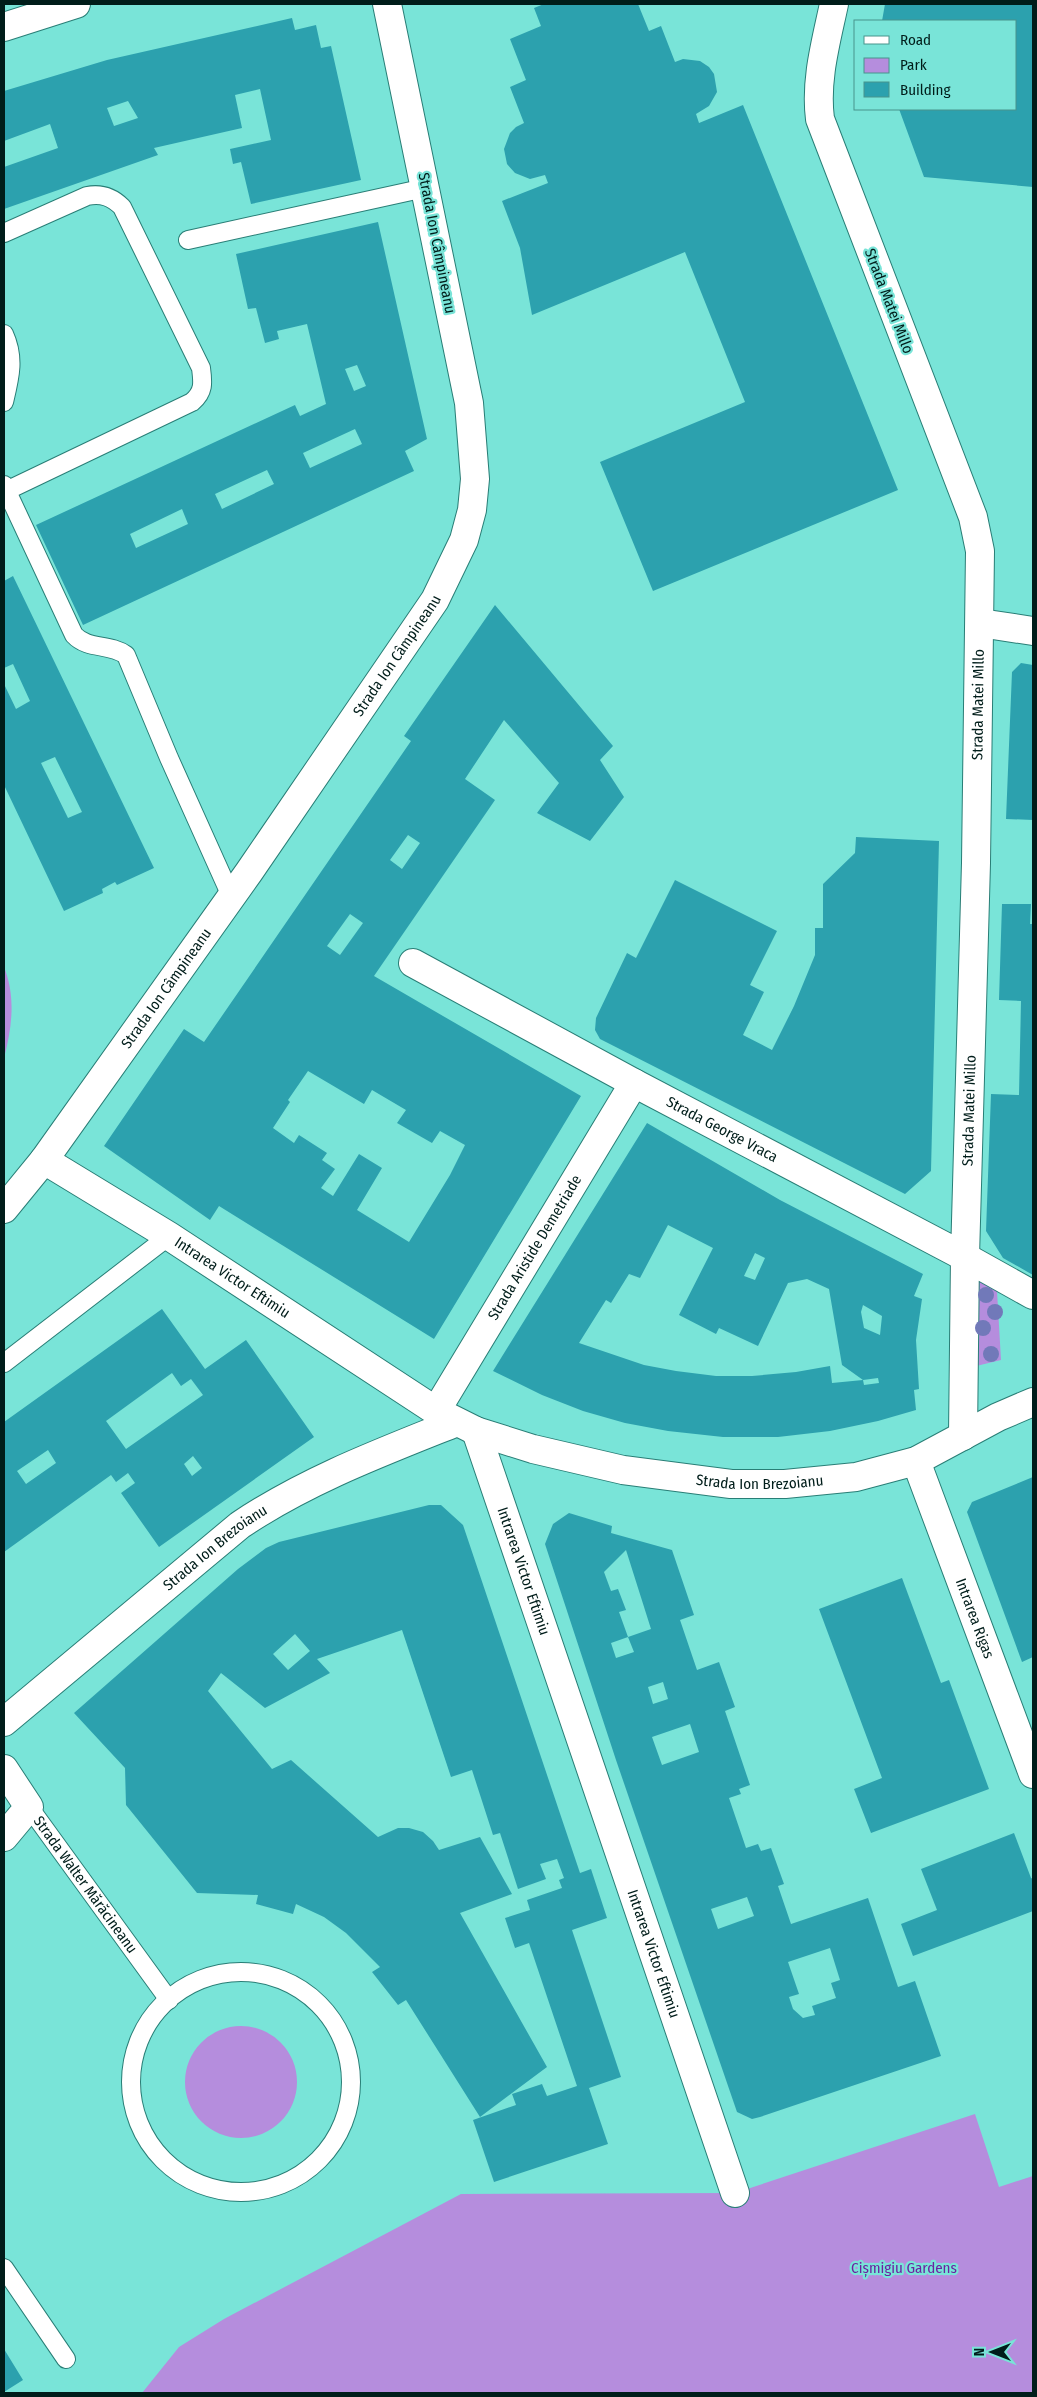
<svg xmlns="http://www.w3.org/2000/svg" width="1037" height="2397" font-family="'Fira Sans Condensed',sans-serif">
<rect width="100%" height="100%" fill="#79e4d8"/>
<path fill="#b58ddd" d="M4 967C16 997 12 1027 4 1058Z
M965 1257 996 1274 1001 1360 964 1369Z
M185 2082a56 56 0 1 1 112 0a56 56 0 1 1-112 0Z
M975 2114 999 2187 1033 2176V2393H142L179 2347 224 2319 461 2194 735 2193Z"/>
<path fill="#2ca1ae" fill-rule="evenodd" d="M544 4H638L649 31 661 26 675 62 683 59 700 61 709 67 714 74 717 92 709 106 696 114 699 123 743 105 898 490 653 591 600 462 745 402 685 252 532 315 520 248 502 201 548 183 545 175 530 179 515 173 507 164 504 149 510 133 516 127 524 123 510 87 526 80 510 39 541 26 534 8Z
M885 4H1033V187L924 177 899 109H1016V21H882Z
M292 18 295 30 316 25 321 48 331 46 361 180 251 204 241 162 233 164 230 149 271 140 260 89 235 95 242 128 154 148 158 155 4 209V167L58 148 50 124 4 141V91L107 60ZM128 101 138 118 114 126 107 108Z
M378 222 427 439 405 451 414 471 83 625 36 525 295 405 300 416 326 404 307 324 277 331 279 339 265 343 256 308 248 309 236 254ZM357 365 366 386 354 391 345 369ZM355 429 362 444 310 468 303 453ZM267 470 274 484 222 509 215 494ZM182 509 188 524 136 548 130 534Z
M13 576 154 868 117 885 115 882 102 889 103 893 64 911 4 785V684L16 709 30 701 13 664 4 668V581ZM55 757 82 812 68 818 41 763Z
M495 605 613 746 600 760 624 797 590 841 537 813 559 783 504 720 465 779 495 800 374 976 581 1096 434 1339 219 1206 210 1220 104 1146 184 1029 204 1042 411 741 404 736ZM408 835 420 843 402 869 390 860ZM350 914 363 923 340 955 327 946ZM308 1071 364 1104 372 1090 406 1110 397 1123 432 1143 440 1131 465 1145 450 1175 409 1242 357 1210 382 1168 359 1154 333 1196 321 1188 335 1169 322 1160 327 1153 299 1135 294 1143 273 1128 290 1102 288 1100Z
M1021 663 1033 665V820L1006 819 1012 672Z
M856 837 939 841 931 1171 905 1194 600 1039 595 1030 596 1018 627 953 636 958 675 880 777 931 750 985 764 992 743 1035 772 1050 794 1006 815 955V928H823V884L855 853Z
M1002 904H1031L1030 924H1033V1275L1003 1258 986 1231 991 1094 1019 1095 1021 1001 999 1000Z
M647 1123 780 1200 923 1274 914 1296 922 1299 916 1340 919 1389 914 1390 916 1410 878 1421 830 1431 778 1437H723L668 1431 625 1423 583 1411 542 1395 493 1371ZM668 1225 713 1248 679 1315 716 1334 719 1328 758 1346 788 1283 807 1279 829 1289 842 1365 863 1380 878 1378 879 1383 864 1385 863 1380 832 1383 830 1366 796 1372 752 1376H716L676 1371 644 1365 579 1343 606 1300 611 1303 629 1274 640 1278ZM755 1253 765 1258 755 1280 744 1276ZM863 1305 882 1316 880 1335 864 1328 861 1312Z
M162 1309 205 1369 246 1340 314 1437 159 1547 121 1493 135 1483 128 1473 116 1482 111 1475 4 1552V1422ZM172 1373 181 1386 191 1379 203 1395 126 1449 106 1421ZM48 1450 56 1463 26 1484 17 1471ZM193 1456 202 1468 192 1476 184 1464Z
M1033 1477V1657L1022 1662 967 1512 972 1502Z
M429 1505H441L463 1525 580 1873 591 1869 607 1918 572 1930 621 2077 589 2088 608 2144 494 2182 473 2120 516 2105 512 2094 542 2084 547 2096 577 2086 529 1943 515 1948 505 1918 530 1910 527 1900 562 1888 559 1880 564 1878 557 1859 540 1864 546 1879 518 1889 500 1833 493 1835 472 1770 451 1777 402 1630 317 1659 330 1673 265 1708 221 1673 208 1691 272 1769 291 1760 378 1837 398 1828H409L423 1832 433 1841 439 1850 480 1837 512 1894 460 1913 547 2067 480 2117 406 2000 398 2005 372 1972 380 1967 346 1933 324 1917 296 1904 293 1914 256 1904 258 1895 197 1893 126 1805 125 1768 74 1713 238 1569 266 1548 279 1542ZM295 1634 310 1651 288 1670 273 1654Z
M569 1513 612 1526 611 1533 672 1550 694 1615 680 1620 697 1670 719 1662 735 1707 725 1711 750 1785 739 1789 741 1794 729 1798 746 1848 758 1844 761 1851 771 1848 784 1884 778 1886 791 1924 868 1898 898 1987 915 1981 941 2056 760 2117 752 2119 737 2112 616 1760 545 1544 553 1524ZM626 1550 651 1629 628 1637 634 1652 616 1658 611 1643 628 1637 619 1612 626 1610 618 1589 611 1591 604 1572ZM663 1682 668 1699 653 1704 648 1687ZM690 1724 699 1752 662 1765 652 1737ZM747 1897 754 1916 718 1929 711 1909ZM830 1948 840 1980 831 1983 836 1998 812 2006 815 2015 803 2018 793 2009 789 1997 799 1994 788 1962Z
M902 1578 941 1683 949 1680 989 1789 871 1833 854 1789 882 1778 819 1609Z
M1014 1833 1031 1878 1033 1879V1911L913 1956 901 1924 937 1910 921 1869Z
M4 2349 23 2380 4 2392Z"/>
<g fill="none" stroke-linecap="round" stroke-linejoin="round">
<g stroke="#297e76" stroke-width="20">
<g id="service">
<path d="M4 233 87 196C102 193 112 197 122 207L201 368C203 383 204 392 192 402L6 491"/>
<path d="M188 240 425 188"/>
<path d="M4 334C15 358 10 377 4 402"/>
<path d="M4 485 74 635C88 650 109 643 126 655L169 758 231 896"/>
<path d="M4 1363 169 1236"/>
<path id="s1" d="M29 1807 169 2000"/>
<circle cx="241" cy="2082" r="110"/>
<path d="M4 2268 66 2359"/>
</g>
</g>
<g stroke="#297e76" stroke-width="30">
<path id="pedestrian" d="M963 1436 965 1257 1033 1295"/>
</g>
<g stroke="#297e76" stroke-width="30">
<g id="minor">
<path d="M980 623 1033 631"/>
<path id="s2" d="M413 963 634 1083 965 1257 976 863 980 551 973 517 820 119C815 80 826 42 834 4"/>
<path id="s3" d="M44 1160 169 1236 436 1411 476 1431 533 1449 623 1470 731 1484H785L856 1477 916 1461 998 1417 1033 1402"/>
<path id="s4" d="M436 1411 634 1083"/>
<path id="s5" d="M476 1431 735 2193"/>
<path id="s6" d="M916 1461 1033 1774"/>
<path id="s7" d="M4 1722 240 1525C307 1480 382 1452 457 1422"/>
<path d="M4 1769 29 1807 4 1837"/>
</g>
</g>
<g stroke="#297e76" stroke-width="30">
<g id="tertiary">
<path id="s8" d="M4 1209 44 1160 249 872 435 600 464 540 472 510 475 479 469 403 387 4"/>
</g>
</g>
<g stroke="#297e76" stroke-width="30">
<path id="secondary" d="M4 27 76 4"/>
</g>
<use href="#service" stroke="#fff" stroke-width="18"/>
<use href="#pedestrian" stroke="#fff" stroke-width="28"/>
<use href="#minor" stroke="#fff" stroke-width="28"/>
<use href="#tertiary" stroke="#fff" stroke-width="28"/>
<use href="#secondary" stroke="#fff" stroke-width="28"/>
</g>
<g fill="#7179b9">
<circle cx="986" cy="1295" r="8"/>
<circle cx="995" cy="1312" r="8"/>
<circle cx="983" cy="1328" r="8"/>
<circle cx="991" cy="1354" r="8"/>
</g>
<g text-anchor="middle" stroke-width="4.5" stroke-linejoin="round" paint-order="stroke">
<g font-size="15" fill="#001d1a" stroke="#79e4d8">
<text transform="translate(437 243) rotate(79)" y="5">Strada Ion Câmpineanu</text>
<text transform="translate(889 301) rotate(69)" y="5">Strada Matei Millo</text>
<text dy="5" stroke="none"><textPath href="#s8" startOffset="679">Strada Ion Câmpineanu</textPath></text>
<text dy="5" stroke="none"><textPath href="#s2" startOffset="1178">Strada Matei Millo</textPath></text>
<text dy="5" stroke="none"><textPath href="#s8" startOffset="274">Strada Ion Câmpineanu</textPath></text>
<text dy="5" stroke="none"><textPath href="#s2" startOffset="772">Strada Matei Millo</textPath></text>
<text dy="5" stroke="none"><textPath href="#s2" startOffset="351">Strada George Vraca</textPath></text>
<text dy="5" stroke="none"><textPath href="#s4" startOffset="191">Strada Aristide Demetriade</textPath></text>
<text dy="5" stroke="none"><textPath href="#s3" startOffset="222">Intrarea Victor Eftimiu</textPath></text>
<text dy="5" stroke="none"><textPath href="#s3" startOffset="800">Strada Ion Brezoianu</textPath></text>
<text dy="5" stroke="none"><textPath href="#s7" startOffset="274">Strada Ion Brezoianu</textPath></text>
<text dy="5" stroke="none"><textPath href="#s5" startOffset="148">Intrarea Victor Eftimiu</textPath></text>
<text dy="5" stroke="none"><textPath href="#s6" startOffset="168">Intrarea Rigas</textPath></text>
<text dy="5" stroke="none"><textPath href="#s1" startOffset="96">Strada Walter Mărăcineanu</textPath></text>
<text dy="5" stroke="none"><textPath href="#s5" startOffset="552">Intrarea Victor Eftimiu</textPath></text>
</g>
<g font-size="15" fill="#6b21a0" stroke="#79e4d8">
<text x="904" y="2273">Cișmigiu Gardens</text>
</g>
</g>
<rect width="1037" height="2397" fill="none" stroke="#001d1a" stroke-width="10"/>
<rect x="854" y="20" width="162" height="90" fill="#79e4d8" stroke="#49948c"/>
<rect x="864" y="36" width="25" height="8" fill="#ffffff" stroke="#49948c"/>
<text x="900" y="45" font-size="15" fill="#001d1a">Road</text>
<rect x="864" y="58" width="25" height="15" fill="#b58ddd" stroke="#49948c"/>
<text x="900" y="70" font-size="15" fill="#001d1a">Park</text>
<rect x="864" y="82" width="25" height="15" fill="#2ca1ae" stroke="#49948c"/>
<text x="900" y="95" font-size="15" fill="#001d1a">Building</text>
<g transform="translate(992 2352) rotate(270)" stroke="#79e4d8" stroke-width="4" paint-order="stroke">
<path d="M0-4L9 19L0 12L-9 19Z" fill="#001d1a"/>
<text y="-8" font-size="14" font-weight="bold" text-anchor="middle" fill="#001d1a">N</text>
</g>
</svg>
